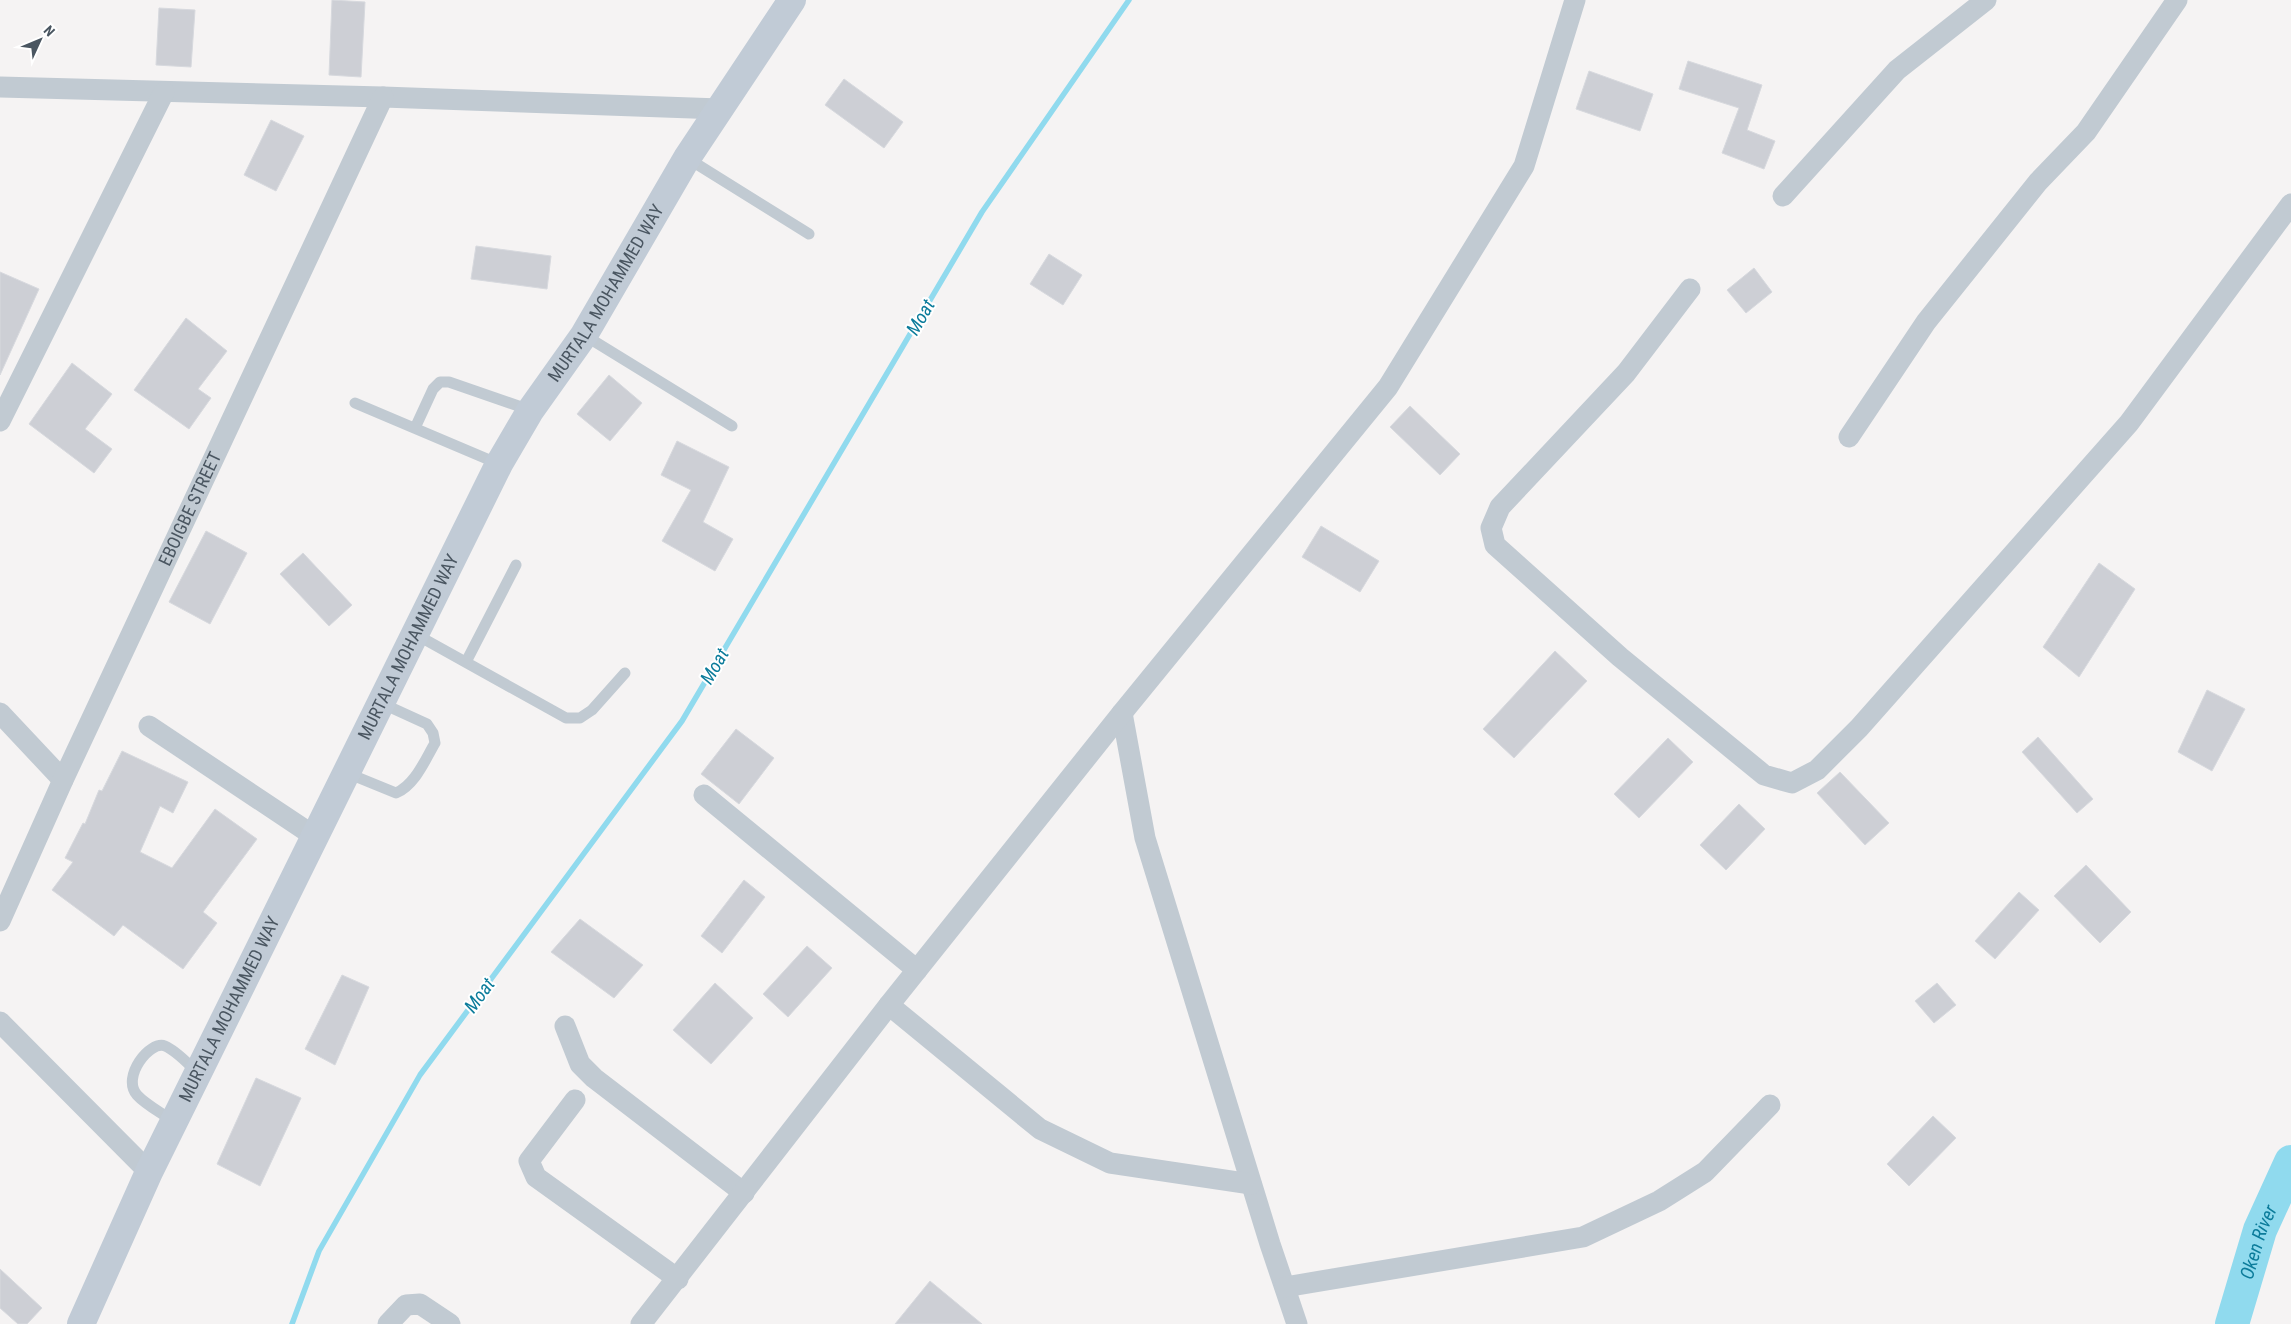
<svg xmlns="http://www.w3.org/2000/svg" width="2291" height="1324" font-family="'Roboto Condensed',sans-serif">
<rect width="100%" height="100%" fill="#f5f3f3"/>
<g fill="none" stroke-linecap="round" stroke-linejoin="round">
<path stroke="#90daee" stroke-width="5.5" d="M292 1324 319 1251 420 1075 682 721 982 212 1129 0"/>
<path stroke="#90daee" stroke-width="34" id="s1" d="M2232 1324 2260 1230 2291 1162"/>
</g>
<path fill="#cdcfd5" stroke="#d7d9de" d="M332 0 365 2 361 77 329 75Z
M159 8 195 10 191 67 156 65Z
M1688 61 1762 85 1747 130 1775 141 1764 169 1722 153 1739 108 1679 89Z
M1589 71 1653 94 1640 131 1576 109Z
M844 79 903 122 884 148 825 105Z
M271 120 304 136 276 191 244 175Z
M476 246 551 256 547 289 471 279Z
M1049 254 1082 275 1063 305 1030 284Z
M1754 268 1772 292 1746 313 1727 290Z
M0 272 39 289 0 375Z
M186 318 227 351 198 389 211 398 189 429 134 390Z
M72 363 112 394 85 429 112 449 94 473 29 424Z
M609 375 642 403 610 441 577 414Z
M1410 406 1460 454 1440 475 1390 427Z
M677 441 729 467 703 522 733 539 715 571 662 541 691 490 661 475Z
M1321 526 1379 561 1360 592 1302 557Z
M206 531 247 553 210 624 169 602Z
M303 553 352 605 329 626 280 574Z
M2099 563 2135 589 2079 677 2043 647Z
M1555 651 1587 681 1514 758 1483 729Z
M2207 690 2245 709 2212 771 2178 752Z
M736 729 774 758 739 804 701 774Z
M2038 737 2093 799 2077 813 2022 752Z
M1668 738 1693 762 1639 818 1614 794Z
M122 751 188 782 173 813 160 806 140 852 172 868 215 809 257 839 203 912 217 923 183 969 123 925 114 936 52 890 73 862 65 858 83 823 85 824 99 790 102 791Z
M1840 772 1889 823 1865 845 1817 793Z
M1739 804 1765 829 1726 870 1700 845Z
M2086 865 2131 912 2100 943 2054 896Z
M744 880 765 897 722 953 701 936Z
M2019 892 2039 910 1995 959 1975 941Z
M580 919 643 965 614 998 551 952Z
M807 946 832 968 788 1017 763 994Z
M342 975 369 987 335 1065 305 1049Z
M715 983 753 1018 711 1064 673 1030Z
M1937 983 1956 1005 1934 1023 1915 1001Z
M256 1078 301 1098 260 1186 217 1164Z
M1933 1116 1956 1138 1909 1186 1887 1164Z
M0 1269 42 1308 27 1324H18L0 1308Z
M930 1281 982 1324H895Z"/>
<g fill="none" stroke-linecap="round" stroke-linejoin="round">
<path stroke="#c1cad2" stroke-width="11" d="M687 158 809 234
M584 335 732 426
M355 403 499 464
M415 428 433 389 440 382H449L530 410
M415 634 566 718H580L592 710 625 673
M466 662 516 565
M347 773 396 793C415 785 425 760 435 743L433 733 427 724 381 703
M174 1122C162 1113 146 1105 137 1095 121 1077 150 1040 165 1046 177 1051 189 1065 198 1073"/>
<g stroke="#c1cad2" stroke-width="21">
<path d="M0 87 383 97 720 109"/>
<path d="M1783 196 1897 70 1986 0"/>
<path d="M1690 289 1626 373 1500 507 1491 528 1495 545 1620 657 1764 775 1792 783 1817 770 1859 728 2129 423 2291 204"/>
<path d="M0 421 164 92"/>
<path d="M1849 437 1926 322 2038 182 2086 132 2177 0"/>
<path d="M0 713 63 780"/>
<path d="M1122 713 1145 838 1270 1244 1297 1324"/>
<path d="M149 726 314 836"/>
<path d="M704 795 917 970"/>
<path id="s2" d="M0 921 63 780 383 97"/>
<path d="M889 1005 1040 1129 1110 1163 1251 1184"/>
<path d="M0 1022 149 1172"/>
<path d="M565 1026 580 1064 594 1078 744 1193"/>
<path d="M575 1100 529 1161 536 1177 678 1279"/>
<path d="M1285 1287 1583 1237 1659 1201 1705 1172 1770 1105"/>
<path d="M388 1324 406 1305 420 1304 450 1324"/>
<path d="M641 1324 889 1005 1122 713 1388 387 1524 166 1575 0"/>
</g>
<path stroke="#c1cbd6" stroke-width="28" id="s3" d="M81 1324 149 1172 499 464 530 411 584 335 687 158 792 0"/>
</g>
<g text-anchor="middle" stroke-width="4" stroke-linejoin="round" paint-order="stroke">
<g font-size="18" fill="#4a5661" stroke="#fff">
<text dy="6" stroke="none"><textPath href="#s3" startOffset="1158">MURTALA MOHAMMED WAY</textPath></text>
<text dy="6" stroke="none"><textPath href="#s2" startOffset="454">EBOIGBE STREET</textPath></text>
<text dy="6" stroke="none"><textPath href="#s3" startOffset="752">MURTALA MOHAMMED WAY</textPath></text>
<text dy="6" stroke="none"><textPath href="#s3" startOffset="348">MURTALA MOHAMMED WAY</textPath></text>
</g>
<g font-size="19" font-style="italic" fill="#0c7c9b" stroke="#fff">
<text transform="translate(920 317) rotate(-60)" y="7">Moat</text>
<text transform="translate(714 666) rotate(-60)" y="7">Moat</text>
<text transform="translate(479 995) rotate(-54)" y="7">Moat</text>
<text dy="7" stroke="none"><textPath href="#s1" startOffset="86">Oken River</textPath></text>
</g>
</g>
<g transform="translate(40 40) rotate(46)" stroke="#ffffff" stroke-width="4" paint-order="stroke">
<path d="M0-4L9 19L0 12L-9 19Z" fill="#4a5661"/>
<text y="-8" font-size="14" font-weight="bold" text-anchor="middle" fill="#4a5661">N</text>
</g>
</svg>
